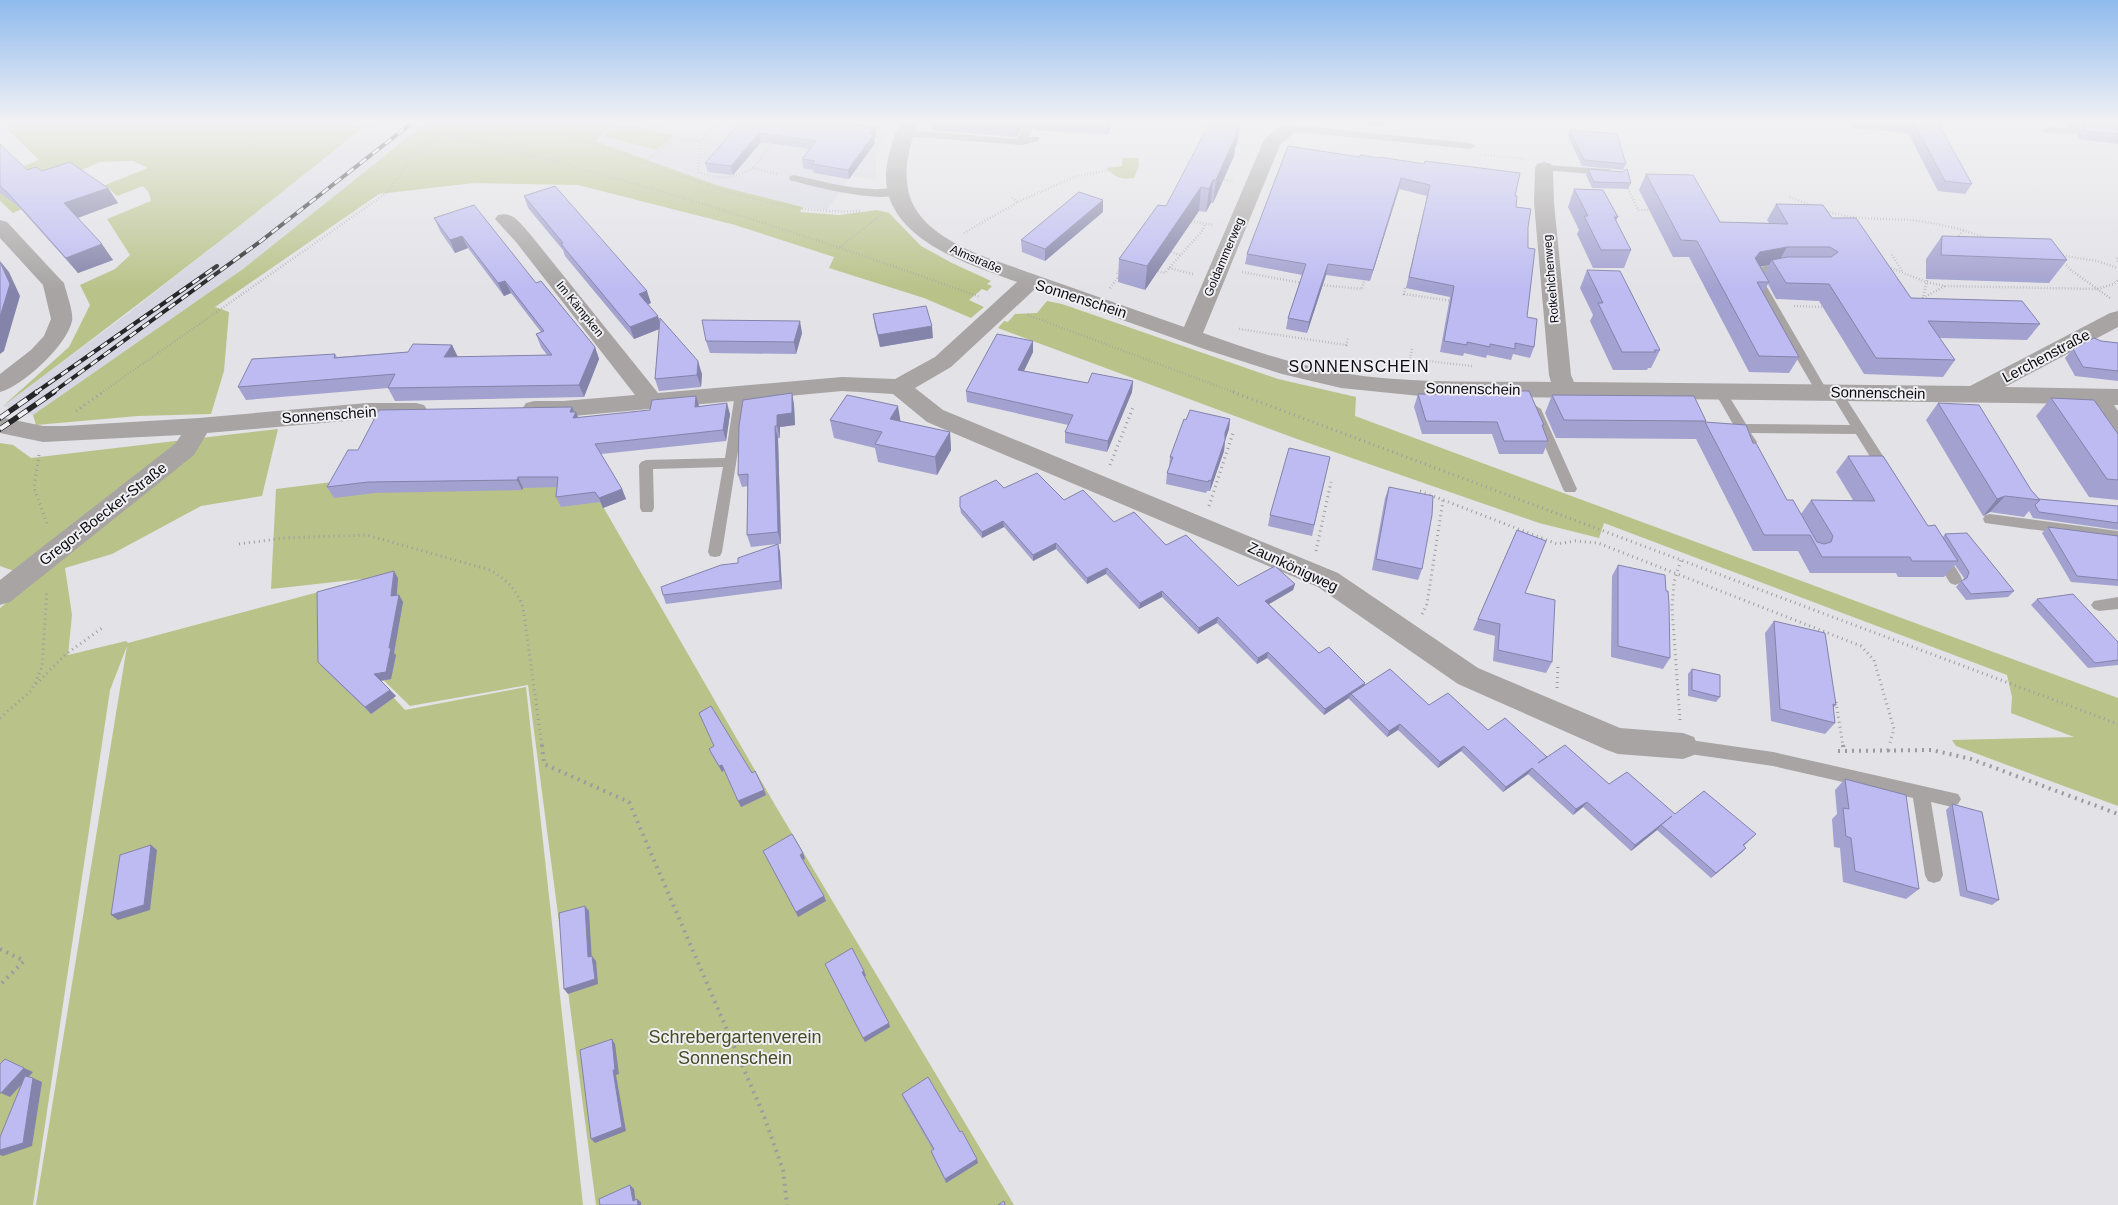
<svg xmlns="http://www.w3.org/2000/svg" width="2118" height="1205" font-family="Helvetica,sans-serif">
<rect width="100%" height="100%" fill="#e2e2e7"/>
<path fill="#d6d6e2" d="M372 122H427L243 269 36 416 3 406 126 315Z
M617 122H643L691 129 695 122H891L876 158V180L851 176 827 210 803 207 719 186 594 141Z"/>
<path fill="#b9c289" d="M0 122H350L365 126C246 222 125 315 3 406L69 347 90 305 80 285 115 269 130 255 107 219 151 201 149 193 143 186 117 196 105 185 148 168 133 161 100 162 49 184 7 198 22 209 13 213 0 201V176L39 160Z
M427 122H617L595 141 719 186 803 207 800 212 839 215 877 210 889 213 921 246 952 263 991 281 987 284 992 286 987 291 982 289 969 300 984 307 971 318 924 298 829 268 834 257 735 225 578 185 474 183 379 194 215 307 229 312 224 371 211 414 138 416 36 425 33 415 243 269Z
M622 123 674 136 657 150 604 136Z
M1122 158H1138L1139 166 1134 178C1121 180 1115 177 1106 168L1122 166Z
M1047 301 1062 304 1278 379 1356 397 1355 416 2118 698V806L1956 746 1952 740 2074 737 2011 713 2012 697 2007 675 1604 523 1599 538 1539 523 1297 439 998 328 1004 321 1008 322 1015 314 1037 313Z
M278 429 262 496 201 506 112 554 65 568 72 615 68 655 126 641 128 643 360 581 358 659 405 710 526 687 583 1205H36L127 646 110 690 33 1205H0V608L31 583 14 571 0 566V443L13 445 31 458Z
M583 472 775 805 1014 1205H596L528 685 410 706 361 658 362 579 271 589 276 489 357 479Z"/>
<g fill="none" stroke-linecap="round" stroke-linejoin="round">
<path stroke="#9c9ca0" stroke-width="2.5" stroke-dasharray="0.5 2.5" stroke-linecap="butt" d="M538 122 563 134C588 142 613 150 638 160 710 187 784 215 862 211
M717 122 700 141 698 172C721 180 731 180 753 168L777 174
M1237 123 1260 126
M494 146C659 187 820 239 980 297
M1485 155 1526 159
M644 162 674 139 700 141
M753 168 774 141
M1224 180 1233 182
M1627 186 1638 210H1653
M1790 197 1813 206
M1018 202 1074 177 1110 170
M1824 210C1851 221 1882 218 1911 220 1937 223 1962 229 1986 238
M1188 221 1214 225
M964 233 1018 202 1012 198
M1418 235 1417 242H1420
M1957 238 1965 229
M840 247 882 214
M1171 252 1180 255
M1892 255 1903 272
M2060 255 2097 261 2118 268
M2117 258 2118 262
M2062 261 2071 270 2110 298
M1169 268 1193 274
M1891 268 1926 282 1945 286 2097 289 2114 284 2118 280
M1158 271 1165 273 1203 230 1205 224
M1242 272 1302 283
M1321 285 1362 289 1364 280
M1110 288 1119 276 1117 273 1120 269
M1405 288 1404 294 1452 301
M1923 298 1945 286
M1920 300 1923 298 1928 276
M1794 306 1825 307
M1028 315 1236 393
M1239 329 1346 345 1348 338
M1412 349 1410 359 1472 366
M101 393 388 192C409 158 425 144 458 122"/>
<path stroke="#9c9ca0" stroke-width="3" stroke-dasharray="1 4" stroke-linecap="butt" d="M1233 392 2118 724
M76 411 103 392
M39 455 34 488 48 526
M1110 465 1134 405
M1420 491 1557 544 1575 541 1598 543 1861 646 1874 660 1894 729 1889 746
M1209 506 1234 430
M239 544 285 538 367 535 490 570C506 579 517 590 523 607L542 746
M1316 551 1331 482
M1422 614 1427 604 1443 500
M36 684 66 654 102 628
M1557 688 1558 664
M1836 702 1843 746
M0 718 31 691 42 667 47 590
M1680 720 1672 608 1674 582 1681 560"/>
<path stroke="#9c9ca0" stroke-width="4" stroke-dasharray="2 5" stroke-linecap="butt" d="M542 745 544 764 629 802 764 1116 783 1170 787 1205
M1843 745 1844 751
M1838 751 1932 750 1971 759 2118 814
M1888 751 1890 745
M0 949 24 961 0 985"/>
<path fill="#a7a4a3" fill-rule="evenodd" d="M1025 122H1035L1029 137H1039V141L1022 145 904 136 899 133 904 130 1018 139Z
M2066 122H2076L2081 130 2079 134 2046 133 2041 130 2046 127 2070 129Z
M1288 127H1312L1470 143 1475 146 1470 149 1312 133 1285 132V128Z
M1544 165 1608 169 1613 172 1608 175 1540 170 1539 168Z
M794 175C820 181 846 188 873 189 882 190 897 186 903 192 888 206 810 186 790 180L789 178 790 176Z
M1768 265H1787L1793 268C1785 275 1770 270 1760 275L1828 392 1826 395H1818L1748 275 1752 270Z
M1720 387 1724 388 1746 424 1850 425 1830 392 1836 388 1840 389 1894 473 1892 476H1882L1856 434 1751 433 1757 442 1755 445H1745L1714 391Z
M741 390 747 394 722 552 720 556 715 557 710 556 708 552 723 467 653 469 654 508 652 512H642L640 508 639 465 641 462 646 460 725 458 735 394Z
M1535 405 1541 409 1577 489 1575 492H1565L1563 489 1529 409Z
M1990 514 2118 531V541L1985 523 1983 519 1985 515Z
M1939 548 1944 549 1960 575 1962 579 1960 583 1955 585 1950 583 1934 557 1932 553 1934 549Z
M2118 597V609L2099 611 2094 609 2091 605 2094 601Z
M1683 739 1773 752 1958 794 1961 799 1958 804 1952 807 1931 802 1943 875 1940 881 1934 883 1928 881 1925 875 1913 798 1773 766 1683 753 1677 751 1675 746 1677 741Z"/>
<path fill="#a7a4a3" fill-rule="evenodd" d="M900 122H918C890 197 914 228 985 257L1184 327 1263 142C1270 132 1282 123 1294 126L1297 130 1280 145 1203 333C1248 349 1294 365 1342 373 1411 384 1481 381 1551 382L1549 375 1534 203 1535 168 1537 164 1544 162 1551 164 1553 168 1554 203 1571 375 1574 382 1970 386 2110 313 2118 311V327L2005 387 2118 389V405H2114L2118 411V438L2109 436 2090 404 1420 396 1341 388 1282 374 1207 350 1035 289 951 367 915 388 943 410 1338 573 1478 668 1620 728 1683 733 1694 737 1698 746 1694 755 1683 759 1618 754 1607 750 1458 684 1318 587 927 422 893 394 842 391 563 417H534L526 415 522 409 526 403 534 401H563L635 395 516 242 495 219 498 215C513 211 520 223 530 234L658 393 842 377 895 379 935 357 1017 282C969 264 884 240 886 174 887 156 893 139 900 122Z
M0 220 7 222 60 279 64 283C66 292 74 313 72 321 67 345 23 386 0 392V374L31 350 44 336 51 319 43 285 0 238Z
M367 403H416L424 405 428 411 424 417 416 419H367L207 433 194 455 10 602 0 605V580L176 443 181 435 43 442 0 433V417L43 426H64L199 418Z"/>
<g stroke="#262628" stroke-width="4">
<path id="rail-far1" d="M35 393 217 266
M52 393 261 241 413 122"/>
</g>
<g stroke="#262628" stroke-width="5.5">
<path id="rail" d="M0 418 37 392
M0 429 54 392"/>
</g>
<use href="#rail-far1" stroke="#efeff4" stroke-width="2.5" stroke-dasharray="8" stroke-linecap="butt"/>
<use href="#rail" stroke="#efeff4" stroke-width="4" stroke-dasharray="11" stroke-linecap="butt"/>
<path stroke="#9c9ca0" stroke-width="2.5" stroke-dasharray="0.5 2.5" stroke-linecap="butt" d="M394 122 494 146"/>
</g>
<path fill="#a3a1d0" fill-rule="evenodd" d="M741 122H844L843 123 875 127 876 136 874 139 875 143 849 179 814 173 813 170 803 168 802 159 810 149 761 142 733 175 708 172 705 163Z
M932 122H1024L1017 137 933 130Z
M1034 122H1112L1108 135 1034 130Z
M1331 122H1384L1383 126Z
M1835 122H1940L1942 125 1941 128 1972 184 1965 194 1938 191 1908 133 1853 128 1852 124 1836 123Z
M2078 122H2118V144L2079 139 2077 136 2082 128Z
M1570 130 1626 164 1623 170 1582 166 1568 136Z
M0 144 27 170 42 171 108 188 118 203 77 218 113 260 78 273 19 207 0 193Z
M1237 144 1235 148 1234 156 1213 203H1211L1206 212 1199 211 1145 290 1118 282 1119 259 1166 206Z
M1288 146 1515 196 1516 207 1528 227 1527 317 1534 347 1530 358 1513 354 1511 360 1487 355 1486 358 1464 353 1463 356 1440 352 1450 297 1406 288 1427 196 1399 189 1370 281 1326 275 1307 333 1286 329 1288 318 1302 275 1245 264 1247 254Z
M1588 169 1622 172 1631 183 1628 189 1592 188 1586 175Z
M1646 174 1720 222 1769 223 1767 220 1776 204 1832 218 1911 298 2040 324 2027 340 1939 338 1955 360 1943 377 1864 374 1819 301 1776 299 1768 284 1763 293 1799 357 1789 373 1749 372 1689 257H1673L1639 190ZM1769 265 1764 274 1760 267Z
M1574 189 1618 217 1616 221 1631 250 1624 268H1593L1577 234 1579 230 1568 207Z
M524 196 651 303 648 304 660 322 702 374 701 387 659 391 655 379 659 329 634 339 565 256 563 250 528 208Z
M1103 212 1045 261 1022 252 1021 240Z
M434 218 536 283 595 347 599 359 584 397 395 401 388 388 246 400 238 387 335 354 337 357 408 352 452 345 457 357 547 355 541 347 536 334 541 332 511 293 504 296 468 248 455 253 440 231Z
M1942 236 2067 260 2049 283 1926 279V259Z
M1587 270 1660 350 1651 368H1648L1647 370H1613L1590 321 1593 315 1580 288Z
M873 314 933 338 880 347 875 327Z
M802 333 796 354 710 353 706 341Z
M1033 341V352L1024 371 1088 383 1133 381 1132 392 1107 452 1065 443V432L1068 425 967 402 966 391Z
M2101 341 2118 343V381L2075 376 2065 358 2073 349Z
M1487 391 1544 425 1543 428 1548 441 1543 454H1499L1492 434H1422L1414 407 1418 394 1485 395Z
M792 393 794 405 795 425 780 427V438H778L781 544H778L780 552 782 589 666 604 663 595 738 563 776 544 751 547 747 535 748 486 742 487 738 475Z
M1552 395 1706 421V422L1753 443 1787 500 1801 514 1811 500H1853L1836 472 1848 456 1928 526 1943 537 1945 534 2014 591 2008 597 1966 600 1956 587 1961 581 1963 580 1964 578 1955 565 1944 577H1898L1896 573H1810L1798 551H1753L1696 439 1556 438 1545 413Z
M2051 398 2118 434V500L2089 497 2036 416Z
M1938 403 2031 490 2038 499 2118 506V530L2033 518 2029 511 2024 517 1990 512 1983 516 1926 420Z
M699 406 730 414 726 441 601 454 622 489 626 499 603 508 600 502 561 507 556 497 557 487 523 488 522 490 375 493 334 498 327 487 358 450 572 407 574 412 578 418Z
M1230 419 1229 429 1225 439 1224 451 1210 491H1207L1206 493 1166 484 1167 473 1169 468 1170 457 1186 420Z
M830 420 900 421 950 432 951 450 937 475 878 462 875 448 834 438Z
M1330 457 1312 536 1268 526 1270 515Z
M1389 487 1422 569 1418 580 1372 570 1385 498Z
M1004 488 1064 500 1166 545 1238 586 1295 584 1293 590 1269 604 1319 653 1365 683V685L1429 705 1488 730 1675 814 1756 834 1744 846 1746 848 1741 853 1711 878 1657 830 1631 851 1583 807 1573 815 1528 774 1503 792 1461 751 1438 768 1398 730 1387 737 1349 699V698L1324 715 1267 658 1257 664 1217 623 1198 634 1162 597 1139 609 1106 574 1087 584 1056 549 1033 561 1004 527 982 538 961 513 960 507Z
M2048 527 2118 536V586L2071 582 2042 533Z
M1517 530 1525 593 1552 662 1546 673 1493 661 1495 636 1473 630Z
M1618 565 1670 658 1663 669 1611 657 1612 576Z
M398 578 397 595H399L403 602 394 653 396 655 391 679 381 681 396 696 371 714 324 669 318 662Z
M2037 599 2118 642V665L2088 668 2031 605Z
M1774 621 1836 705 1833 708 1835 723 1825 734 1771 721 1765 633Z
M1692 669 1720 697 1716 702 1688 696V674Z
M709 749 752 773 764 790 766 795 741 807 724 770 722 772 711 754Z
M1845 779 1919 889 1906 899 1843 882 1840 848 1834 847 1832 819 1837 814 1835 790Z
M1952 804 1999 900 1992 905 1960 896 1946 810Z
M763 851 803 853 805 859 803 860 824 896 826 901 798 917Z
M825 964 864 971 866 976 864 977 890 1027 865 1042Z
M902 1094 978 1163 946 1183 932 1155 931 1151 933 1150 903 1098Z"/>
<path fill="#8483a9" d="M1017 122H1024L1017 137 1016 123Z
M1108 122H1112L1108 135Z
M1240 122 1237 144 1235 148 1234 156 1213 203 1216 180Z
M875 127 876 136 874 139 875 143 849 179 848 170Z
M759 133 761 142 733 175 731 166Z
M1401 178 1399 189 1370 281 1373 270Z
M1213 180 1211 203 1206 212 1209 189Z
M1201 187 1199 211 1145 290 1147 266Z
M108 188 118 203 75 219 64 203Z
M1103 200V212L1045 261V249Z
M462 236 468 248 455 253 450 240Z
M102 244 113 260 78 273 66 258Z
M1787 247 1778 263 1772 260 1769 265 1752 268 1755 258 1760 252Z
M0 261 9 272 20 296 4 351 0 354Z
M1328 264 1326 275 1307 333 1309 322Z
M505 281 511 293 504 296 498 283Z
M647 291 651 303 643 306 639 294Z
M658 316 662 328 634 339 630 327Z
M800 321 802 333 796 354 794 342Z
M932 326 933 338 880 347 878 335Z
M1033 341V352L1019 381 1018 370Z
M452 345 458 357H444Z
M595 347 599 359 584 397 579 385Z
M698 361 702 374 701 387 697 375Z
M1133 381 1132 392 1107 452 1108 441Z
M792 393 794 405 795 425 780 427V438L777 426V415Z
M696 396 699 406 695 407Z
M727 403 730 414 726 441 723 430Z
M898 406 901 424 890 419Z
M572 407 575 414 576 412 580 422 578 428 570 412Z
M1230 419 1229 429 1224 444 1225 433Z
M775 426 778 438 781 544 778 532Z
M950 432 951 450 937 475 935 457Z
M1225 440 1224 451 1210 491 1211 481Z
M518 477 523 488 522 490 517 480Z
M622 489 626 499 603 508 599 498Z
M2005 496 1990 512 1983 516 1997 499Z
M1003 521 1004 527 982 538V532Z
M1056 543V549L1033 561V555Z
M778 544 780 552 782 589 780 581Z
M1107 568 1106 574 1087 584V578Z
M394 571 398 578 396 603 391 596Z
M1295 584 1293 590 1264 607 1265 601Z
M1162 591V597L1139 609 1140 603Z
M399 595 403 602 394 653 396 655 391 679 379 681 374 674 389 648Z
M1218 617 1217 623 1198 634 1199 628Z
M1268 652 1267 658 1257 664 1258 658Z
M1365 683 1363 688 1351 694 1349 698 1324 715 1325 709Z
M390 690 396 696 371 714 365 707Z
M1400 724 1398 730 1387 737 1389 731Z
M1464 746 1461 751 1438 768 1440 762Z
M722 765 724 770 722 772 719 766Z
M1532 768 1528 774 1503 792 1506 787Z
M764 790 766 795 741 807 738 801Z
M1587 802 1583 807 1573 815 1576 809Z
M1672 816 1661 825 1657 830 1631 851 1635 845Z
M151 845 157 850 150 910 118 920 111 915Z
M1746 848 1741 853 1711 878 1716 873Z
M803 853 805 859 802 860 800 855Z
M824 896 826 901 798 917 796 912Z
M585 906 589 911 592 962 588 957Z
M592 956 596 961 598 984 568 994 564 989Z
M864 971 866 976 863 977 862 972Z
M889 1023 890 1027 865 1042 863 1038Z
M612 1039 615 1044 619 1074 616 1075 626 1131 595 1143 591 1139 613 1070Z
M24 1068 33 1072 10 1097 1 1093Z
M33 1078 42 1082 32 1146 3 1156 0 1155V1150Z
M977 1159 978 1163 946 1183 945 1179Z
M630 1185 634 1189 636 1204 633 1201Z
M637 1199 641 1202V1205H638Z"/>
<path fill="#bdbbf2" stroke="#8483a9" d="M741 122H836L875 127 870 134H874L848 170 812 164 815 161 802 159 816 141 759 133 731 166 705 163Z
M1001 122H1017L1016 123Z
M1210 122H1240L1235 133H1237L1216 180H1213L1209 189 1201 187 1147 266 1119 259 1158 205 1166 206Z
M1901 122H1940L1942 125H1939L1972 184 1945 181 1914 123Z
M2088 122H2118V134L2085 131 2083 127 2087 126Z
M1570 130 1617 134 1626 164 1584 160Z
M0 144 27 170 36 167 42 171 70 162 108 188 64 203 102 244 66 258 7 192 0 186Z
M1288 146 1360 157V155L1379 158 1380 157 1424 164 1425 161 1520 173 1515 196H1517L1516 207 1531 209 1528 227V248L1535 249 1527 317 1537 319 1534 347 1515 343V349L1490 344V347L1467 342V345L1444 341 1454 286 1409 277 1430 185 1401 178 1373 270 1328 264 1309 322 1288 318 1306 264 1247 254Z
M1588 169 1622 172 1627 169 1631 183 1594 182Z
M1646 174 1693 175 1720 222 1788 224 1776 204 1823 205 1832 218H1856L1911 298 2022 301 2040 324 1928 321 1955 360 1876 358 1829 284 1786 283 1772 260 1787 257H1831L1838 252 1830 247H1787L1760 252 1755 258 1769 282H1757L1799 357 1759 356 1697 241 1681 240Z
M555 186 647 291 639 294 658 316 630 327 561 244 563 243 524 196Z
M1574 189 1603 190 1618 217H1614L1631 250H1601L1584 216H1588Z
M1079 192 1103 200 1045 249 1021 240Z
M474 205 536 283 541 281 595 347 579 385 388 388 395 374 238 387 252 359 335 354 334 358 408 352 413 344 452 345 444 357 552 355 536 334 544 331 505 281 498 283 462 236 450 240 434 218Z
M1942 236 2051 239 2067 260 1941 255Z
M0 262 10 284 0 317Z
M1587 270 1620 271 1660 350H1654L1656 352H1622L1598 303H1603Z
M926 306 932 326 878 335 873 314Z
M660 318 698 361 697 375 655 379Z
M702 320 800 321 794 342 706 341Z
M997 334 1033 341 1018 370 1088 383 1092 373 1133 381 1108 441 1065 432 1073 415 966 391Z
M2094 338 2101 341 2118 343V371L2083 367 2073 349Z
M1487 391H1529L1544 425H1542L1548 441H1504L1497 422 1426 421 1418 394 1488 395Z
M792 393V413L777 415V426H775L778 532 747 535 748 474 738 475 739 426 743 400Z
M847 395 898 406 890 419 950 432 935 457 875 444 882 432 830 420Z
M1552 395 1694 396 1706 421 1564 420Z
M696 396 695 407 727 403 723 430 595 444 622 489 599 498 595 492 556 497 558 477H518L517 480 368 482 327 487 348 450H358L379 410 572 407 570 412H576L573 418 650 410 652 400Z
M2051 398 2094 400 2118 434V480L2107 479Z
M1938 403 1979 405 2031 490 2040 500 2005 496 1997 499Z
M1190 410 1230 419 1225 433V440L1211 481 1209 480 1208 482 1167 473 1173 457H1170L1184 419 1186 420Z
M1705 422 1746 425 1753 443H1756L1787 500H1793L1817 542 1824 544 1831 542 1833 536 1811 500 1875 501 1848 456H1883L1928 526 1935 525 1958 561H1912L1910 557H1822L1810 535H1764Z
M1289 448 1330 457 1314 525 1270 515Z
M1037 473 1064 500 1083 490 1114 522 1134 512 1166 545 1186 535 1238 586 1275 566 1295 584 1265 601 1319 653 1329 647 1365 683 1325 709 1268 652 1258 658 1218 617 1199 628 1162 591 1140 603 1107 568 1087 578 1056 543 1033 555 1003 521 982 532 960 507V497L996 480 1004 488Z
M1389 487 1433 496 1432 515 1422 569 1376 559Z
M2038 499 2118 506V523L2039 512 2035 505 2040 500Z
M2048 527 2118 536V580L2077 576Z
M1517 530 1546 541 1525 593 1555 600 1552 662 1498 650 1500 624 1478 619Z
M1967 533 2014 591 1971 594 1961 581 1967 578 1969 572 1945 534Z
M778 544 780 581 663 595 661 587 721 565 738 563V558Z
M1618 565 1665 575 1666 591H1668L1669 604 1670 658 1618 646Z
M394 571 391 596 399 595 389 648H391L386 672 374 674 390 690 365 707 318 662 317 592Z
M2073 594 2118 642V660L2095 663 2037 599Z
M1774 621 1825 633 1836 705 1833 704 1835 723 1780 709Z
M1390 669 1429 705 1448 693 1488 730 1505 718 1547 757 1538 763 1565 745 1609 784 1627 772 1675 814 1704 791 1756 834 1743 845 1746 848 1716 873 1661 825 1672 816 1635 845 1587 802 1576 809 1532 768 1506 787 1464 746 1440 762 1400 724 1389 731 1351 694Z
M1692 669 1720 675V697L1692 690Z
M711 706 752 773 755 771 764 790 738 801 722 765 719 766 709 749 714 746 699 713Z
M1845 779 1906 795 1919 889 1855 871 1851 838 1846 836 1843 808 1849 809Z
M1952 804 1982 812 1999 900 1967 891Z
M792 834 803 853 800 855 824 896 796 912 763 851Z
M151 845 144 905 111 915 120 855Z
M585 906 588 957 592 956 595 979 564 989 559 913Z
M852 948 864 971 862 972 889 1023 863 1038 825 964Z
M612 1039 615 1070H613L622 1127 591 1139 580 1050Z
M5 1059 24 1068 1 1093H0V1064Z
M25 1076 33 1078 23 1143 0 1150V1137Z
M928 1077 960 1132 962 1131 977 1159 945 1179 931 1151 934 1149 902 1094Z
M630 1185 633 1201 637 1199 638 1205H600L599 1199Z
M1004 1201 1005 1205H998Z"/>
<linearGradient id="sky" x2="0" y2="1"><stop stop-color="#8fbaee"/><stop offset="0.42" stop-color="#f2f2f4"/><stop offset="1" stop-color="#f2f2f4" stop-opacity="0"/></linearGradient>
<rect width="2118" height="290" fill="url(#sky)"/>
<g text-anchor="middle" stroke-width="4" stroke-linejoin="round" paint-order="stroke">
<g font-size="12" fill="#0c0c0e" stroke="#efeff4">
<text transform="translate(1224 257) rotate(-67)" y="4">Goldammerweg</text>
<text transform="translate(976 259) rotate(23)" y="4">Almstraße</text>
<text transform="translate(1551 279) rotate(-95)" y="4">Rotkehlchenweg</text>
<text transform="translate(580 309) rotate(51)" y="4">Im Kämpken</text>
</g>
<g font-size="15" fill="#0c0c0e" stroke="#efeff4">
<text transform="translate(1081 299) rotate(18)" y="5">Sonnenschein</text>
<text transform="translate(2046 356) rotate(-28)" y="5">Lerchenstraße</text>
<text transform="translate(1473 389) rotate(1)" y="5">Sonnenschein</text>
<text transform="translate(1878 393) rotate(1)" y="5">Sonnenschein</text>
<text transform="translate(329 415) rotate(-4)" y="5">Sonnenschein</text>
<text transform="translate(103 514) rotate(-38)" y="5">Gregor-Boecker-Straße</text>
<text transform="translate(1293 567) rotate(25)" y="5">Zaunkönigweg</text>
</g>
<g font-size="16" letter-spacing="1" fill="#0c0c0e" stroke="#efeff4">
<text x="1359" y="372">SONNENSCHEIN</text>
</g>
<g font-size="18" fill="#464b21" stroke="#efeff4">
<text x="735" y="1043">Schrebergartenverein<tspan x="735" dy="21">Sonnenschein</tspan></text>
</g>
</g>
</svg>
